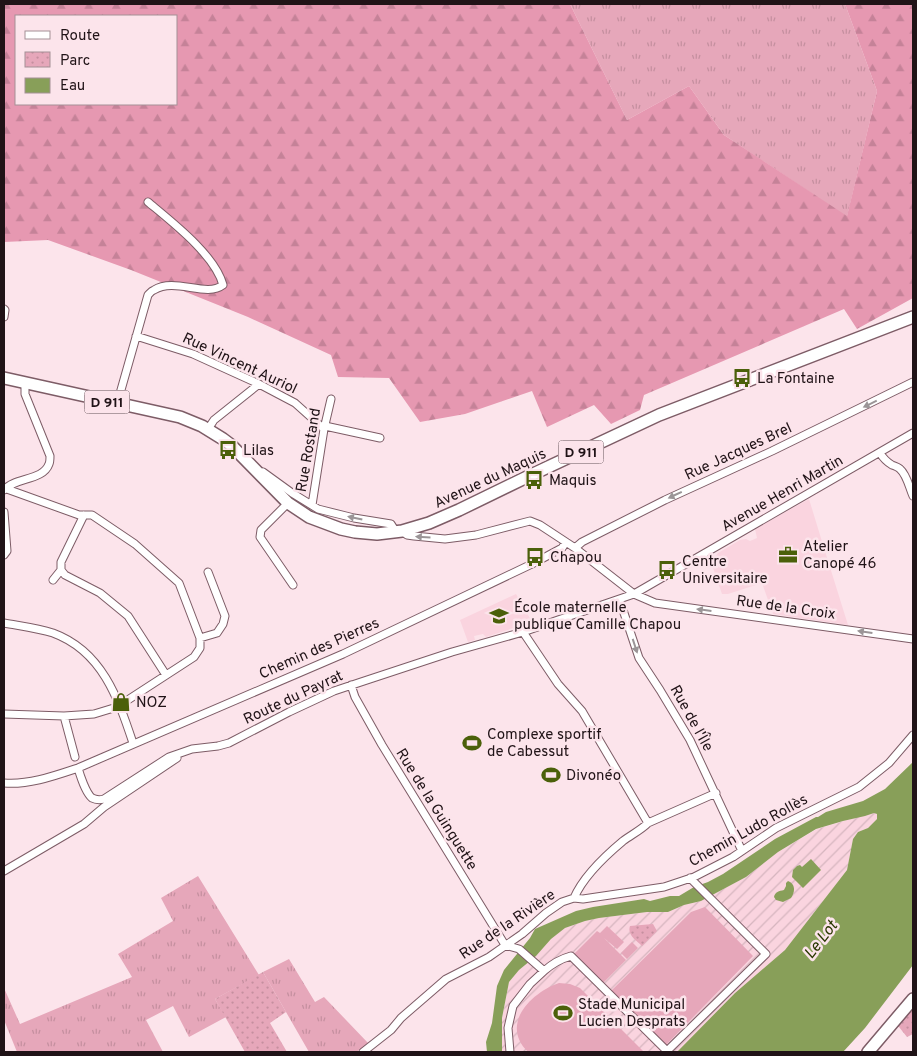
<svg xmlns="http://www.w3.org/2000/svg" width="917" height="1056" font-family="Overpass,sans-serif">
<defs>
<pattern id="industrial-furrows" width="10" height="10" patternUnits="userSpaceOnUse" patternTransform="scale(1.25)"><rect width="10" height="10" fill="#fad4df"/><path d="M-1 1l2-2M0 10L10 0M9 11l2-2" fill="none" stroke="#d6b5bf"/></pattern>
<pattern id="grass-tufts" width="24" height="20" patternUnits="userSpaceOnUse" patternTransform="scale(1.25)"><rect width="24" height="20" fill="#e6a7ba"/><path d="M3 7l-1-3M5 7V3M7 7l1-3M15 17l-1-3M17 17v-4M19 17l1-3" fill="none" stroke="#c58f9f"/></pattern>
<pattern id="forest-firs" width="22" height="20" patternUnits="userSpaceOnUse" patternTransform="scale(1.25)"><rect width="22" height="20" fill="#e698b1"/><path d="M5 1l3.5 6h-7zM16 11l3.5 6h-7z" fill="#c58298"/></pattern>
<pattern id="park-dots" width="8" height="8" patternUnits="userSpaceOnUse" patternTransform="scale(1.25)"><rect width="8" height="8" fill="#e6a7ba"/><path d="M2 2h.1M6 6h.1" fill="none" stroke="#c58f9f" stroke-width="1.8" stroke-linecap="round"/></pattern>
</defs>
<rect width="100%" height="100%" fill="#fce4eb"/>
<path fill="#fad4df" d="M809 499 824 548 848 625 773 614 762 583 728 594H722L710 559 715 557 718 553 740 540 746 539 750 541 757 538 755 529Z
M516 594 532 622 486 637 483 634 474 636 475 640 468 642 460 620Z"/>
<path fill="url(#industrial-furrows)" d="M874 812 877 814V819L868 828 858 832 853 839 847 870 785 950 735 993 677 1052H502V1018L509 982 519 970 536 956 551 939 565 928 585 921 599 918 647 912H668L684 905 701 901 746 877 778 852 817 829Z"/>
<path fill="url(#grass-tufts)" d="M570 4H845L877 91 847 217 724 135 689 86 627 120Z
M198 876 259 975 215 999 226 1017 189 1037 173 1006 146 1020 163 1052H17L4 1020V988L20 1024 132 977 118 954 173 921 161 898Z
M289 959 315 1002 324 997 369 1044 356 1052H309L263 972Z"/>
<path fill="url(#forest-firs)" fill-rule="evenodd" d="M4 4H570L627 120 689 86 724 135 847 216 877 91 845 4H913V298L857 329 844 309 644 395 640 410 611 424 594 405 547 427 532 391 465 414 420 422 389 378 338 377 331 355 248 317 131 270 48 240 4 242ZM16 16H176V104H16Z"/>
<path fill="url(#park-dots)" d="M653 924 657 931 642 946C636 940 627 935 630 926Z
M263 972 286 1012 270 1023 287 1052H245L215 999Z
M913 1006V1034L907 1037 899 1027H896Z"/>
<path fill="#e6a7ba" d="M705 907 753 956 665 1046 610 992 691 912Z
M607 926 624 942 617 949 604 938 626 960 603 983 574 954 597 931 600 933Z
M632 942 638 948 627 959 621 953Z
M559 983 570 984 580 988 644 1052H528C500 1025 530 993 559 983Z"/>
<path fill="#889f59" d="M913 762V965L865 1028 843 1052H677L735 993 785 950 847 870 853 839 858 832 868 828 877 819V814L874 813 865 816 843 821 816 829 778 852 746 877 701 901 684 905 668 912H647L599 918 585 921 565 928 551 939 536 956 519 970 509 982 502 1018V1052H487L486 1042 492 1023 497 986 504 970 530 938 535 929 576 911 593 907 644 899 650 901 670 896H679L694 887 708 882 723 874 775 839 816 817H818L826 812 863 801 885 789Z
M811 859 821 870 803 888 792 877 793 870 797 866 800 865 802 867Z
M788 881C796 884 795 892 791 898L783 902 776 900 774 897C775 892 779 891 784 890L786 886V883Z"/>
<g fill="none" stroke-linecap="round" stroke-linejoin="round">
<g stroke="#7d5c66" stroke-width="9">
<path id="street" d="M4 309 5 310 4 317
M136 336 193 354 259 384 295 403 324 429
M117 404 148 295C150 293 151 291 154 290 175 277 206 298 223 285 215 255 172 222 148 202
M325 426 380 438
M208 429 214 420 259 384
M880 453C883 458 887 462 892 465 895 466 898 467 900 469 907 475 909 487 913 496
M263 472 292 493 318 509 354 518 391 524 396 532
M4 488 79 515H92L135 544 179 583 200 638V648L194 657 117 707 94 714 64 716 4 714
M4 490C15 477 43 481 49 464 50 462 50 459 50 456L25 394V384
M288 503 261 530 260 537 293 585
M312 505 324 429 331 399
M4 512 7 551 4 555
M402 531 407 535 414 536 445 539 476 535 530 521 540 525 575 548 634 594 655 603 913 639
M575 548 582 542 665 500 772 451 913 382
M61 570 65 575 100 593 128 616 166 675
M53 580 61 570V562L84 515
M619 600 621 604 639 658 660 690 690 740 742 851
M4 623C20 626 37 628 53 633 102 651 118 698 133 743
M523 632 558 684 582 711 648 823
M200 638 217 633 223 624 225 616 208 572
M351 685 355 697 382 745 505 945
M64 716 75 757
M78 768C80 775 86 793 92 798 96 800 100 800 104 799L169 757 192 749 218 746 229 743 289 712 334 691 361 682 452 652 523 632 634 594 913 433
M4 783C29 785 54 776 78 768L343 654 534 563 562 548 566 542
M4 871 84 824 104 807 177 758
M574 898 583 899 664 887 694 877 733 857 776 828 859 787 889 763 913 735
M505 945 519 949 544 971C553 963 560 959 571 956L667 1051 766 954 690 878
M363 1052 391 1030 401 1018 446 979 489 957 522 934 546 913 562 902 574 898C583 877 605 856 623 841 631 835 641 830 648 823L716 793
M510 1052 508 1028 513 1006 530 984 544 971"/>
</g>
<g stroke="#7d5c66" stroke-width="14">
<path id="primary" d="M4 378 180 417 202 426 223 439 231 445 288 503 309 517 341 529 355 532 377 534 402 531 429 523 459 510 531 475 659 415 913 317
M868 1052 913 999"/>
</g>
<use href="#street" stroke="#fff" stroke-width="7"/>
<use href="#primary" stroke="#fff" stroke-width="11"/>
</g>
<defs><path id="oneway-solid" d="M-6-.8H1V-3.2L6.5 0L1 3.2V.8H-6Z" transform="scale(1.25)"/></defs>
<g fill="#9b9597">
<use href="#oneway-solid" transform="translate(870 404) rotate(154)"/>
<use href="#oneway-solid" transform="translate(675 495) rotate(155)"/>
<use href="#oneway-solid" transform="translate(355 518) rotate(-168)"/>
<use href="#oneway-solid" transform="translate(423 537) rotate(-176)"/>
<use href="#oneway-solid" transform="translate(704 610) rotate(-173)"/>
<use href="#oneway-solid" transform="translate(865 632) rotate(-172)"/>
<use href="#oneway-solid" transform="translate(635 646) rotate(72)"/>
</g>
<defs>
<g id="bus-bare" transform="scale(1.5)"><path d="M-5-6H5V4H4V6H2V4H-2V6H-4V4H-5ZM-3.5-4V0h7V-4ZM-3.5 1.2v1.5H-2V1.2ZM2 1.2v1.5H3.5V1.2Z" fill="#4b600a" stroke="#fce4eb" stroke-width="2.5" paint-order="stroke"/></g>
<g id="office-bare" transform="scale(1.5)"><path d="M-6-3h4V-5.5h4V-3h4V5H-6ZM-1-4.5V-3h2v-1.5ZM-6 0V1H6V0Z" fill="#4b600a" stroke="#fce4eb" stroke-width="2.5" paint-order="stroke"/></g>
<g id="school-bare" transform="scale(1.5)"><path d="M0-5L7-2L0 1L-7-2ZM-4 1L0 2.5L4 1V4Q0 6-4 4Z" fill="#4b600a" stroke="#fce4eb" stroke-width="2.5" paint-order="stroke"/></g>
<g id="shop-bare" transform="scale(1.5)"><path d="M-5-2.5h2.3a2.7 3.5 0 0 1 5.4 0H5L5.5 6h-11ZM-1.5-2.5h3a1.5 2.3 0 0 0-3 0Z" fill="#4b600a" stroke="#fce4eb" stroke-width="2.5" paint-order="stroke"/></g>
<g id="stadium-bare" transform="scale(1.5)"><path d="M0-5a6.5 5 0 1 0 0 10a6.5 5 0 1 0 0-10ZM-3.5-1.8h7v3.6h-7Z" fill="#4b600a" stroke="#fce4eb" stroke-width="2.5" paint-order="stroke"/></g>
</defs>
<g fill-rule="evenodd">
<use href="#bus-bare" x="742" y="378"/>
<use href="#bus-bare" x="228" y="450"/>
<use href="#bus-bare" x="534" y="480"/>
<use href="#office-bare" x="788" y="555"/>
<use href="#bus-bare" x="535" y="557"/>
<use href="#bus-bare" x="667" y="570"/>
<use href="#school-bare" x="499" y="616"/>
<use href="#shop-bare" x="121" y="702"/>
<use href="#stadium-bare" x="472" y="743"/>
<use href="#stadium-bare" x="551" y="775"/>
<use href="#stadium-bare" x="563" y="1013"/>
</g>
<g text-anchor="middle" stroke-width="5" stroke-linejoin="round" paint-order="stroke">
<g fill="#fce4eb" stroke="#625257" stroke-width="1">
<rect x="84.5" y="390.5" width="45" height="23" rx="4"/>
<rect x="558.5" y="440.5" width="45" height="23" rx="4"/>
</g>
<g font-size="14" font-weight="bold" fill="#201317">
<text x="107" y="407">D 911</text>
<text x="581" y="457">D 911</text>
</g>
<g font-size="15" fill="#201317" stroke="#fce4eb">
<text transform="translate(240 363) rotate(25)" y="5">Rue Vincent Auriol</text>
<text transform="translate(308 450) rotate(-80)" y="5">Rue Rostand</text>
<text transform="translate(738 451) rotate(-25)" y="5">Rue Jacques Brel</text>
<text transform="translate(490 478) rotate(-25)" y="5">Avenue du Maquis</text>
<text transform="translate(782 493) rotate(-30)" y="5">Avenue Henri Martin</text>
<text transform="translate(786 607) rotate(8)" y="5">Rue de la Croix</text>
<text transform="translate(319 648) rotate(-24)" y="5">Chemin des Pierres</text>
<text transform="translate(293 697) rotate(-25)" y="5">Route du Payrat</text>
<text transform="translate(692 718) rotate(61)" y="5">Rue de l'Île</text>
<text transform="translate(437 809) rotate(58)" y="5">Rue de la Guinguette</text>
<text transform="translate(748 830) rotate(-29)" y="5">Chemin Ludo Rollès</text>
<text transform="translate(507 924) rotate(-34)" y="5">Rue de la Rivière</text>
</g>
<g font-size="15" fill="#201317" stroke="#fce4eb" text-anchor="start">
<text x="757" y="383">La Fontaine</text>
<text x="243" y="455">Lilas</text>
<text x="549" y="485">Maquis</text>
<text x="803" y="551">Atelier<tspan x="803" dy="17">Canopé 46</tspan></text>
<text x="550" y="562">Chapou</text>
<text x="682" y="566">Centre<tspan x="682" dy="17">Universitaire</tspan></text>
<text x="514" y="612">École maternelle<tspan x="514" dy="17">publique Camille Chapou</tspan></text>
<text x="136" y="707">NOZ</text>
<text x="487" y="739">Complexe sportif<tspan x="487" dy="17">de Cabessut</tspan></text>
<text x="566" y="780">Divonéo</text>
<text x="578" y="1009">Stade Municipal<tspan x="578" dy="17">Lucien Desprats</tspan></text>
</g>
<g font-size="16" font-style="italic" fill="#293700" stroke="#fce4eb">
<text transform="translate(820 939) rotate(-52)" y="6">Le Lot</text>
</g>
</g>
<rect width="917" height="1056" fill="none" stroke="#201317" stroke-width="10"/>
<rect x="15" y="15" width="162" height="90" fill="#fce4eb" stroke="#a49096"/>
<rect x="25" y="31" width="25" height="8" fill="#ffffff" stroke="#a49096"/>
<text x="60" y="40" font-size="15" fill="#201317">Route</text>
<rect x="25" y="52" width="25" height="15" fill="url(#park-dots)" stroke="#a49096"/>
<text x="60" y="65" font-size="15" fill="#201317">Parc</text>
<rect x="25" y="78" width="25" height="15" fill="#889f59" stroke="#a49096"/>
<text x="60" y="90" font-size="15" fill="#201317">Eau</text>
</svg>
